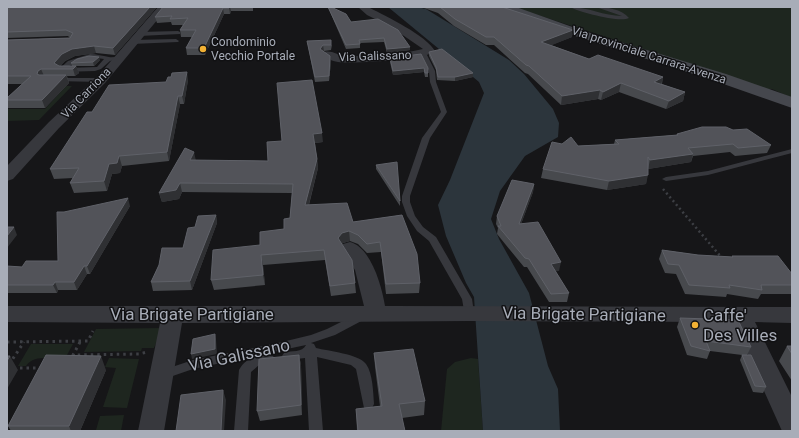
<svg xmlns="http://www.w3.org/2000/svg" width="799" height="438" font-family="Roboto,sans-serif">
<rect width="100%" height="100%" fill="#161618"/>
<path fill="#1e261f" d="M513 7H792V98L772 89H767Z
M66 86H72L39 120 7 121V109H45Z
M162 328 154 348H142L141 351 84 352 96 329Z
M31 344H73L61 366 52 358C42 358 32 357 26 366H18Z
M109 358 139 359 127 408 103 407 116 368 105 367Z
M471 358 478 359 483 431H441L447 369 455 362Z
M124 415 121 431H89L96 430 100 416Z"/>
<path fill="#2c353c" d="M388 7H417L426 9 509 60 524 74 553 109 559 123 558 137 525 156 500 191 491 219 499 239 529 293 548 366 558 389 560 431H483L474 297 466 283 446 236 438 205 450 180 484 93 479 82 473 77Z"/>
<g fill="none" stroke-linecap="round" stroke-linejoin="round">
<path stroke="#3d3f44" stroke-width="2.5" stroke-dasharray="2 3" stroke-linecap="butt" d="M663 189 722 258"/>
<path stroke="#3d3f44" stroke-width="3" stroke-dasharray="2.5 4" stroke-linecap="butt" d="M7 342 88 341 93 331
M80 342 73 355 139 354 147 352
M7 360H12L24 342
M7 368H42"/>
<path fill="#37383d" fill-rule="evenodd" d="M570 7C588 7 604 16 622 16L596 7C606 7 622 9 629 18 620 23 579 12 570 7Z
M178 31 180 32V34L139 36 136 34 139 32Z
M176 39 179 41 178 42 132 44 129 42 132 40Z
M423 51 426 53 435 71 436 82 447 112 430 138 410 196V202L415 216 423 227 436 237 472 299 474 313 473 316H465L462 299 429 241 417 231 407 216 402 202V196L422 138 441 112 430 82 429 71 420 53Z
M90 54C97 54 102 56 109 57 114 58 118 55 122 58L110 61 101 69 95 71 61 72 58 70 68 61ZM96 58 104 59 97 67 66 68 78 61Z
M56 78H101L104 80 101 82 54 81 53 80Z
M792 149V153L708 175 666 181 662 179 666 177 708 171Z
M363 311 367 312 368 315 367 318 335 335 311 343 314 344 316 348C328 351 359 354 366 364 373 374 373 392 374 404L372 408 368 409 364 408 356 369 351 365 317 357 323 431H309L305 358 288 360 284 359 282 356 284 353C292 350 302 353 306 345L193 369 164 379 160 377 158 374 160 371 193 360 278 343 311 335 327 329Z
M269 354 273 356 275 359 273 362 259 365 251 372 248 431H234L239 370C245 358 257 356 269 354Z"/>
<path fill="#37383d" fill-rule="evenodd" d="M158 7H168L105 83 59 128 13 179 7 181V166L49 122 97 77Z
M358 7C362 7 367 6 370 8 386 16 427 36 435 51 428 60 351 64 338 62 332 61 326 59 322 54L324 52C332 50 337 55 345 56 370 56 398 55 423 49L391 27 367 15Z
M350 242C371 247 382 287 385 306L792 307V323L755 322 792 397V431H782L733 322 469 321 182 323 164 431H138L160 323 7 322V306H364L355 270 340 248 343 244Z"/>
<path fill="#45474d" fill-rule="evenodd" d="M499 7H516L581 30 726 74 792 97V108L715 81 572 35 501 10Z"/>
</g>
<path fill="#47494d" d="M7 7H157L115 55 96 53 75 56 65 61 60 66H72L71 63 100 60 94 66H76L79 73 75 76H67L69 83 45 108H8L7 106V98L23 84H7V40L70 38 68 36 7 38Z
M163 7H253V11H231L230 14H224L205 55H187L186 48 192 37H181L180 30 183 25H172L171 22 157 23 155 17Z
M328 7H331L351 22 410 50 387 53 384 42 360 43V48L346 49Z
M421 7H502L572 37 551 45 589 59 663 77 662 84 685 92 683 101 666 109 619 92 601 100 598 99 561 105 528 74 525 73 494 45H486L454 26 438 13Z
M307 41 332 45 331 50 324 51H323L330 56 331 62 329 81 315 82 308 46Z
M429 52 473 77 455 81 437 80 436 70 429 56Z
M421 54 428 73V77H425L424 72 393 75 390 62V58Z
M188 80 184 104H180L169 161 122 166 120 173 112 174 107 191 74 193 70 183 73 178 54 179 50 169 92 112 166 82Z
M733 130 771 145 767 153 735 156 730 152 693 156 691 162 648 169 646 184 607 190 541 178 543 169 578 146 614 144 615 140 676 135 677 134Z
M267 142H323L315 143 318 168 309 205 353 222 402 215 420 283 419 293 386 294 381 252 367 253 358 244 350 241 343 243 342 244 355 283 356 293 331 296 325 260 263 265 265 285 214 290 211 280 260 245 284 229 290 218 292 193 182 192 179 199 162 202 159 193 195 160 268 161Z
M376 165 400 201V206L376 169Z
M534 184 533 192 521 224 559 271H555L569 293 567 302H549L527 267H524L497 234 498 228 496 224 497 216Z
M130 206 90 274H87L77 290H58L57 293H7V266L22 267 58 261 64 212Z
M216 215 217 223 192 290 153 291 151 282 159 265 183 248 195 227Z
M662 250 698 255 732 257V256L792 274V294H761L758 299 727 294 726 297 685 294 676 274 665 273 659 259Z
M680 318 751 347 747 355 766 387 763 393 753 392 740 360 742 355 710 351 707 359 687 355 677 327Z
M787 346H792V381L779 361Z
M374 353 425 401 424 415 402 418 405 431H357L356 409 380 406 375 367Z
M299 355 301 365 302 415 260 421 257 411Z
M106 370 80 431H11L8 426Z"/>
<path fill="#2f3033" d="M150 7H157L115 55 113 48Z
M229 7H230L231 11 230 14Z
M223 8 224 14 205 55 204 48Z
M573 30 572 37 540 50 541 42Z
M323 45 324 51 320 54V49Z
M94 46 96 53 75 56 65 61 58 69 54 63 62 54 72 49Z
M410 47V50L387 53V49Z
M330 56 331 62 329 81V76Z
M99 57 100 60 94 66 93 62Z
M76 66 79 73 75 76 73 69Z
M424 68V72L393 75V71Z
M41 69 44 76 40 81 37 74 38 71Z
M187 72 188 80 184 104 182 96Z
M473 73V77L455 81V77Z
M66 75 69 83 45 108 42 100Z
M663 77 661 85 654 82Z
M621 83 619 92 601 100 603 92Z
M600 90 598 99 561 105 562 96Z
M685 92 683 101 666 109 669 101Z
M178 96 180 104 169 161 167 152Z
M322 133 323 142 314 143 313 134Z
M194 152 196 161 190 160Z
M693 154 691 162 648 169 650 160Z
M119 156 122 166 120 173 112 174 107 191 104 181 109 164Z
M317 159 318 168 306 215 305 205Z
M648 175 646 184 607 190 609 181Z
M180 183 182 192 179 199 162 202 159 193Z
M534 184 533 192 518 232 519 224Z
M128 198 130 206 90 274 87 266Z
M216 215 217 223 192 290 190 281Z
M14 227 17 235 7 248V236Z
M349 231 350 241 343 243 338 248V238L342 233Z
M261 255 263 265 265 285 263 275Z
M561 262 559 271 549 272 551 264Z
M84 266 87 274 77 290 74 282Z
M55 282 58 290 57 293 53 285Z
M215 334 216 339 217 354 192 359 191 354Z
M299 355 301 365 302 415 301 405Z
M10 356 18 370 7 389V361Z
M101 356 106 370 80 431H71L69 426Z
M223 390 226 400 224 431H221Z"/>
<path fill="#525359" stroke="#5f6168" d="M7 7H150L113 48 94 46 72 49 62 54 54 63 59 66H76L73 69H41L38 71 37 74 39 75H66L42 100H7V98L31 76H7V40L70 38 73 33 66 30 7 32Z
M163 7H229V8H223L204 48H186L196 30H180L188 18 170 19 172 16 155 17Z
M328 7H331L346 14 351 22 378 19 398 30 410 47 387 49 384 38 359 40 360 44 346 45Z
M440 7H502L573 30 541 42 589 59 598 55 663 77 654 82 685 92 669 101 621 83 603 92 600 90 562 96 529 66 526 65 494 37H486L455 19Z
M331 40V45H323L320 49 330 56 329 76 315 77 307 41Z
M442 49 473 73 455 77H438L436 67 429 52Z
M421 54 428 68V73H425L424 68 393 71 390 58Z
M89 56 99 57 93 62 71 63 77 59Z
M187 72 182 96H178L167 152 119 156 117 163 109 164 104 181 70 183 79 168 50 169 87 112H92L109 85 166 82 168 77H171L172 73Z
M312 80 322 133 313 134 317 159 305 205 347 203 353 222 402 215 417 254 420 283 386 284 380 242 367 244 358 235 349 231 342 233 338 238 352 260 355 283 330 286 324 250 261 255 263 275 211 280 213 250 260 245V232L284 229V219L290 218 293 184 180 183 176 190 159 193 185 148 194 152 190 160 268 161 267 142 282 141 277 83Z
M702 127H726L733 130 747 129 771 145 738 148 733 144 688 148 693 154 650 160 648 157V175L609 181 543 169 552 142 562 144 571 137 578 146 619 144 615 140 678 135 677 134Z
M397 162 400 201 376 165Z
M512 180 534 184 519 224 538 222 561 262 551 264 569 293 551 294 529 259 525 258 498 226H501L497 216Z
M128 198 87 266H84L74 282H55L53 285H7V266L22 267 26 261H58L57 212H64Z
M216 215 190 281 151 282 159 265 162 248H183L188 228 195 227 198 216Z
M7 227H14L7 236Z
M662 250 698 255 733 257 732 256H778L792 274V285H761L762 290 729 285 730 288 689 285 679 265 668 264Z
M680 318 738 320 751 347 706 341 710 351 691 346Z
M215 334V349L191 354 193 339Z
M787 346H792V354Z
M413 349 425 401 399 404 405 431H358L356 409 382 406 374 353Z
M46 355 101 356 69 426H8Z
M299 355 301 405 257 411 259 359Z
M742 355H751L766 387 755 386Z
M7 356H10L7 361Z
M223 390 221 431H176L181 395Z"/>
<g fill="#f2b134" stroke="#111113" stroke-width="1.5">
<circle cx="203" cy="49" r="4"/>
<circle cx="695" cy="325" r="4"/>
</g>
<g text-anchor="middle" stroke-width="3" stroke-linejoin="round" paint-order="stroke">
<g font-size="12" fill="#a8adb8" stroke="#111113" text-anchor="start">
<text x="211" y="46">Condominio<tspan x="211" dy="14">Vecchio Portale</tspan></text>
</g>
<g font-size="12" fill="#a8adb8" stroke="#111113">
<text transform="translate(649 55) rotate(18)" y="4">Via provinciale Carrara-Avenza</text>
<text transform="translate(375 56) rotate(-2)" y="4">Via Galissano</text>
<text transform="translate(86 93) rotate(-46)" y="4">Via Carriona</text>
</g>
<g font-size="17" fill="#a8adb8" stroke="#111113">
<text x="192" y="320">Via Brigate Partigiane</text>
<text transform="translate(584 314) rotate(1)" y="6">Via Brigate Partigiane</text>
<text transform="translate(239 355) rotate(-12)" y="6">Via Galissano</text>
</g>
<g font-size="17" fill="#a8adb8" stroke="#111113" text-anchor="start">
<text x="703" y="321">Caffe'<tspan x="703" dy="20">Des Villes</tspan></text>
</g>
</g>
<rect width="799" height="438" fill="none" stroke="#a8adb8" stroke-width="16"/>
</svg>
